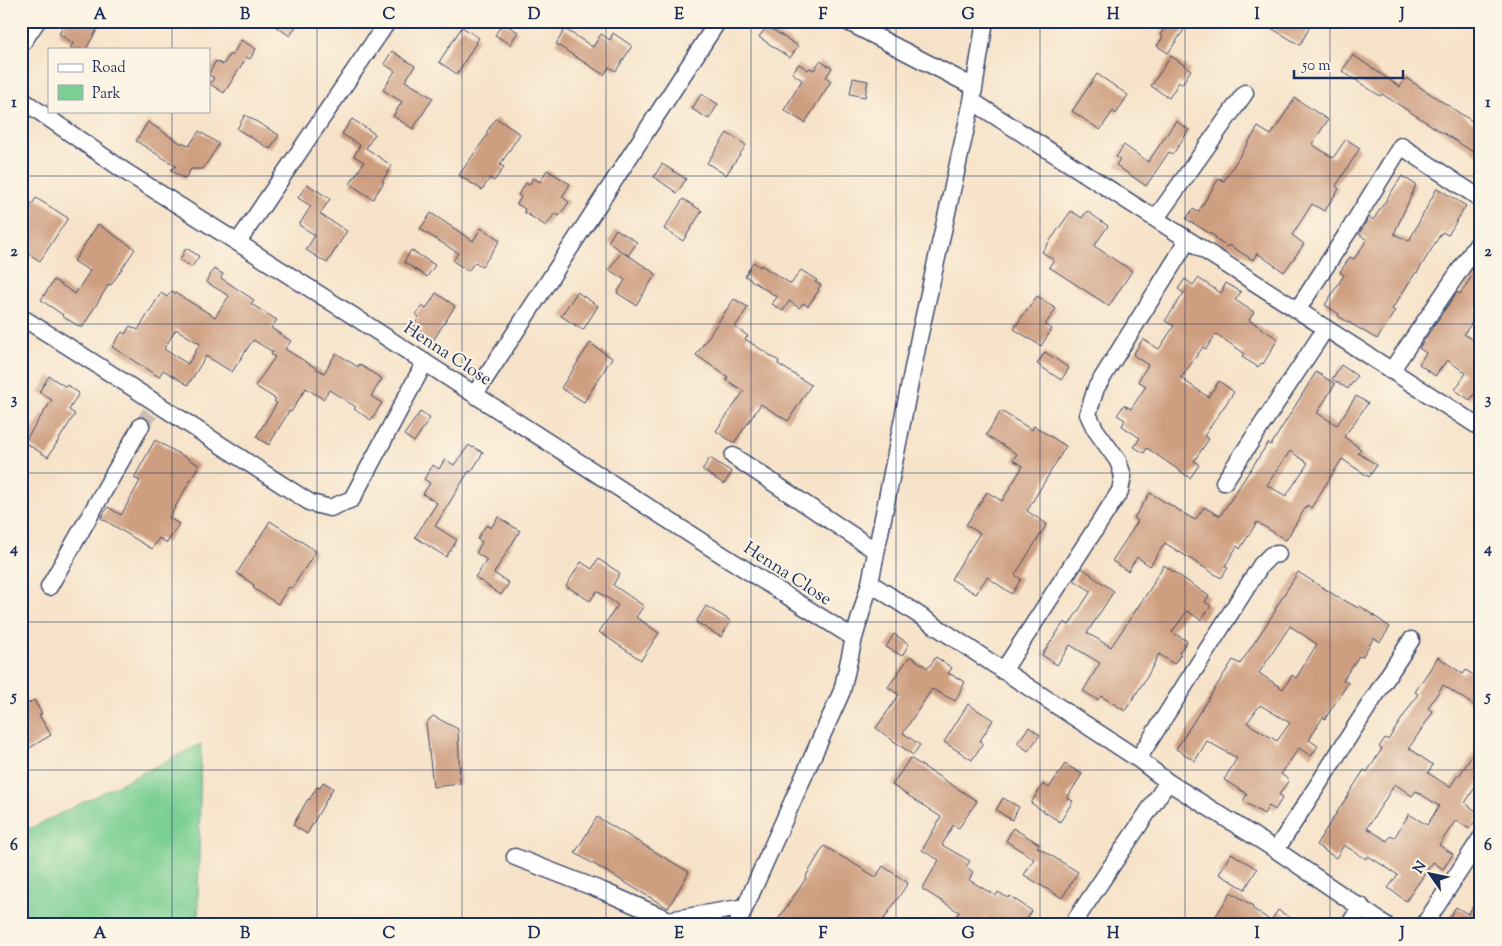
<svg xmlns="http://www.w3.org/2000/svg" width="1502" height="946" font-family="'Sorts Mill Goudy',serif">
<rect width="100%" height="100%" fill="#fcf5e5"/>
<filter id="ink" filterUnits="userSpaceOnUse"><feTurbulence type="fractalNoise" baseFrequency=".02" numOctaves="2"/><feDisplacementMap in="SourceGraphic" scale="10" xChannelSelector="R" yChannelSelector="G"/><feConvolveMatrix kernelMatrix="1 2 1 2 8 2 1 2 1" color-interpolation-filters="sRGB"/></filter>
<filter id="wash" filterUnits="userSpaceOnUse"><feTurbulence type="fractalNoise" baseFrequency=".0096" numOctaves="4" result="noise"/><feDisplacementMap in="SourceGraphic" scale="20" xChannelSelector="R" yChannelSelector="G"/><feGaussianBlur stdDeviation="1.12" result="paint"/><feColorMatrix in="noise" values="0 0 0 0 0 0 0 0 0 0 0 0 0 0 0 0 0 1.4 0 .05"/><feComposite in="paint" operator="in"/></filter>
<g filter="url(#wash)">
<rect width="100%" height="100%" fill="#f6e2c8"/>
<path fill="#7bcf93" stroke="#4b7f78" d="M201 744 198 907 200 925H21V833Z"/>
<g id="blocks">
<path fill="#ce9e80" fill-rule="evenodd" d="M66 21H76L85 26 92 21H102L86 49H70L73 43 59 34Z
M268 21H299L290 36Z
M1169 21H1190L1168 53 1157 46 1163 37 1160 35Z
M1259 21H1313L1300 45Z
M503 23 518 32 510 44 495 35Z
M767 26 798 46 790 58 759 37Z
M462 27 479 38 457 74 439 62Z
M565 29 593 47 601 34 610 40 613 33 632 46 616 71 609 67 604 75 556 44Z
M241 40 256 49 250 59 247 57 224 93 210 84 214 78 209 75V73L216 61 223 65 230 54 232 56Z
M392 51 415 66 405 81 433 98 413 129 393 116 402 102 383 90 395 71 384 64Z
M1353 55 1400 87 1406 78 1481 127V157L1382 94 1380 96 1342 71Z
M1171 56 1191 70 1182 84 1179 82 1169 98 1151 86Z
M820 61 832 68 826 77 831 81 805 123 784 110 802 80 792 73 799 64 808 70 810 68 814 70Z
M1097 74 1128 95 1116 114 1113 111 1100 130 1072 111Z
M853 78 868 81 865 97 850 94Z
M701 94 718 104 709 119 692 109Z
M1295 98 1328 120 1312 144 1333 158 1346 139 1360 148 1336 186 1339 189 1324 211 1312 204 1292 235 1304 244 1284 272 1257 253 1253 260 1229 245 1227 247 1215 239 1216 237 1186 219 1193 209 1198 212 1219 178 1224 181 1258 127 1271 135Z
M245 115 279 135 270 149 237 129Z
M496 118 520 134 500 165 504 167 494 181 490 178 482 190 459 175 488 134 486 133Z
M352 119 375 134 366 148 392 166 382 181 384 182 373 199 350 184 364 162 354 156 360 145 342 134Z
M1176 121 1189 130 1173 154 1169 152 1146 186 1116 165 1120 159 1116 157 1124 145 1148 162Z
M148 122 182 144 183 142 189 146 199 131 219 144 203 169H191L185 179 171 170 176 166 136 141Z
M727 133 746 145 726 175 707 163Z
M662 164 686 179 677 193 654 177Z
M547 170 570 184 562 197 569 202 559 216 555 213 546 226 524 212 525 209 517 204 521 197 518 195 526 183 529 185 533 178 540 182Z
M1402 176 1416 185 1394 234 1409 241 1437 188 1466 206 1448 235 1442 232 1417 273 1416 272 1392 309 1395 311 1377 339 1338 316 1339 314 1325 305 1344 275 1340 272 1350 257 1354 259 1367 240 1359 234 1369 217 1373 220Z
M307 184 330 199 320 214 347 231 327 263 306 250 315 235 299 225 311 206 298 198Z
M36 198 68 218 40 261 21 249V221Z
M683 199 702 211 683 241 664 229Z
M1071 211 1082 218 1087 211 1108 226 1094 246 1132 271 1109 306 1049 267 1054 260 1042 252Z
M431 213 473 241 481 228 500 240 482 267 475 262 468 271 453 261 458 253 420 229Z
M98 224 135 249 111 285 109 284 82 328 62 316 63 315 41 300 54 280 75 294 90 271 74 261Z
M616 229 637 242 628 256 608 242Z
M186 248 199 256 192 267 180 260Z
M411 250 435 265 427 277 404 262Z
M622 251 656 274 636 305 617 293 625 280 609 270Z
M753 262 760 267 761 265 791 284 801 270 817 280 815 282 821 285 818 289 819 290 808 306 803 303 799 308 789 301 783 311 772 304 777 297 745 276Z
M1481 263V303L1474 312 1477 315 1464 334 1481 345V384L1470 400 1455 390 1466 373 1447 360 1435 376 1419 364 1426 353 1419 348 1457 292 1460 294Z
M214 269 223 274 221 278 254 300 251 304 277 320 271 328 291 341 285 349 324 373 336 353 358 367 359 364 382 379 371 396 382 403 371 420 354 409 356 407 329 390 323 399 306 388 291 412 289 411 269 445 256 437 277 403 274 401 276 399 255 386 275 357 271 355 273 352 253 340 232 372 206 356 188 385 163 370 159 377 112 347 122 332 125 334 130 326 138 330 161 293 167 297 172 291 215 317 229 296 206 282ZM176 329 200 344 188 364 164 349Z
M1198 278 1221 293 1226 283 1241 292 1235 300 1254 312 1249 320 1278 339 1263 364 1261 363 1258 367 1242 357 1244 353 1216 334 1206 349 1203 347 1181 378 1208 397 1219 381 1234 392 1204 436 1209 439 1194 461 1199 465 1190 478 1147 448 1144 453 1134 447 1140 438 1122 426 1125 420 1117 415 1124 405 1131 409 1146 386 1138 381 1148 365 1133 355 1143 339 1159 349 1174 326 1165 321 1184 293 1178 289 1185 279 1193 285Z
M577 292 598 306 583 330 561 316Z
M436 293 455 306 431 344 411 331 419 317 416 315 422 306 426 309Z
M1037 296 1056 309 1045 325 1052 329 1041 346 1014 329 1025 312H1026Z
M734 299 748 307 735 327 748 336 745 339 779 361 778 364 811 385 788 421 761 404 734 443 716 431 744 391 726 380 728 377 696 355Z
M590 343 612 358 584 402 561 388Z
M1045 352 1069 368 1061 380 1037 364Z
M1341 365 1357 376 1348 389 1332 379Z
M1316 372 1335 384 1317 413 1337 425 1356 396 1368 403 1344 437 1361 449 1358 453 1377 465 1369 477 1342 459 1311 508 1307 505 1286 540 1257 522 1240 549 1237 546 1225 566 1228 568 1221 578 1165 543 1150 566 1137 557 1128 571 1112 561 1138 521 1134 518 1150 493 1195 520 1204 507 1220 516 1268 443 1271 445ZM1290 451 1308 463 1286 496 1267 485Z
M49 376 66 387 67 385 79 393 69 410 75 414 48 457 24 442 52 400 39 392Z
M1001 411 1032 430 1034 426 1066 446 1027 511 1047 524 1015 575 1021 579 1012 594 987 577 976 594 951 579 980 533 966 525 987 492 1002 501 1023 466 1013 460 1017 454 986 435Z
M420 412 430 418 414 442 404 435Z
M155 440 199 465 169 518 179 524 167 543 159 538 152 549 101 518 108 507 121 515 140 481 134 478Z
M469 445 473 448 474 447 483 453 471 472 469 471 435 526 457 540 446 557 415 537 437 503 423 494 430 483 424 479 433 465 439 469 445 459 454 465Z
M710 458 732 472 724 484 702 470Z
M498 517 520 531 494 573 509 583 501 595 475 577 487 560 476 553 482 542 477 539 486 525 491 528Z
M270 521 316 551 292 588 289 587 278 604 253 588 254 585 237 573Z
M598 559 620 573 613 585 644 606 636 617 659 633 641 660 599 632 618 605 597 591 590 601 566 586 581 562 592 569Z
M1164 565 1209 596 1205 602 1211 606 1201 620 1187 611 1172 632 1187 641 1179 653 1181 654 1174 664 1159 654 1147 677 1125 711 1101 696 1098 700 1083 691 1100 663 1070 645 1057 665 1042 655 1064 622 1069 625 1091 591 1074 580 1082 568 1092 575V576L1114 591 1087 633 1111 647 1154 583 1153 582Z
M1298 572 1344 601V600L1358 608 1360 606 1390 627 1380 642 1374 638 1362 657 1359 656 1343 680 1348 683 1325 719 1323 717 1309 740 1318 746 1311 756 1299 748 1281 774 1289 780 1279 795 1283 797 1275 810 1269 806 1264 814 1243 801 1247 794 1224 780 1237 758 1207 741 1195 761 1176 749 1233 660 1240 664 1276 610 1275 609ZM1290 626 1317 644 1296 678 1292 675 1283 689 1259 673ZM1260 705 1290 723 1277 741 1247 723Z
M706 606 731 621 721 637 696 622Z
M894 634 909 644 902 656 886 647Z
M910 656 928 668 936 657 952 668 948 673 965 682 955 701 932 689 903 733 920 745 913 755 876 728 899 695 888 687Z
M1438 657 1463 674 1466 670 1481 680V710L1443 685 1428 708 1433 712 1409 748 1433 765 1428 773 1450 787 1458 775 1459 776 1481 742V778L1465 803 1480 814 1469 829 1456 820 1439 845 1453 854 1443 869 1433 862 1406 901 1388 888 1398 875 1368 856 1366 859 1344 845 1336 858 1316 845 1364 770 1367 772 1382 749 1379 747 1385 738 1388 740 1418 694 1415 692ZM1395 784 1412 796 1416 791 1439 806 1427 825 1409 814 1394 838 1391 836 1387 841 1367 828Z
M34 700 42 714 39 715 51 735 21 753V707Z
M968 704 993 720 980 741 983 743 972 760 944 742Z
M433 716 458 729 460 784 433 787 426 723Z
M1029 727 1040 735 1028 751 1017 743Z
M910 758 977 801 959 828 953 825 942 845 970 861 966 867 973 872 969 880 996 896 998 892 1008 898 1010 896 1032 911 1023 925H996L984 917 979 925H964L955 919 959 912 922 889 939 860 922 850 941 817 892 785Z
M1065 764 1082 774 1067 798 1073 801 1060 822 1031 803 1043 784 1049 788Z
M323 782 333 788 307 834 293 825 308 799 309 800 317 787 320 788Z
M1003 798 1019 807 1012 820 996 810Z
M597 817 689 872 668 908 575 853Z
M1013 828 1039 844 1037 847 1078 872 1062 898 1024 875 1034 859 1006 841Z
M824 846 876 877 883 866 908 883 880 925H774L807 877 806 876Z
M1231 853 1257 869 1245 889 1219 874Z
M1231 892 1253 906 1252 908 1271 921 1278 910 1301 925H1210Z
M1481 894V925H1445L1456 907 1468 914Z"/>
</g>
</g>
<g filter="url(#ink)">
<use href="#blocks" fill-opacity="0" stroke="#3c4a6e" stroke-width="1"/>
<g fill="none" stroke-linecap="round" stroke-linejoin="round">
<path stroke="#cabeb3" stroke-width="16" stroke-dasharray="16 8" stroke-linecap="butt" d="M141 426 150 413"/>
<g stroke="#3c4a6e" stroke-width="19">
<path id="minor" d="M846 21 974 87
M21 45 37 21
M21 99 126 172 344 310 713 549 854 638
M972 101 1481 428
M1156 218 1245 93
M238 242 388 21
M1298 309 1350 229 1401 146 1481 199
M21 317C119 377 214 442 311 503L330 508 352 499 425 362
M1391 371 1481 239
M475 394 718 21
M733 456 876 551
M1224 482 1326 328
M870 583 1138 759 1168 782 1276 850 1386 925
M49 587 141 426
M1003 671 1120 491 1123 476 1118 461 1095 429 1088 414 1096 388 1188 240
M1138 759 1261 565 1271 555 1278 554
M1276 850 1411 640
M515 857 603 891 669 920 745 907
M737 925 842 691 854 638 870 583 919 338 972 101 985 21
M1072 925 1168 782
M1349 925 1361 906
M1424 925 1481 838"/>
</g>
<use href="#minor" stroke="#fff" stroke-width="16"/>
</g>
</g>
<path fill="none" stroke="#1b2f5e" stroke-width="1" stroke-opacity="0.55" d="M172 21V49M317 21V925M462 21V925M606 21V925M751 21V925M896 21V925M1040 21V925M1185 21V925M1330 21V925M172 111V925M21 176H1481M21 324H1481M21 473H1481M21 622H1481M21 770H1481"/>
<g text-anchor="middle" stroke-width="4" stroke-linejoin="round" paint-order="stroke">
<g font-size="18" fill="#1b2f5e" stroke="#fcf5e5">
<text transform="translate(448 353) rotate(33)" y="6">Henna Close</text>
<text transform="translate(788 573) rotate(33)" y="6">Henna Close</text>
</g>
</g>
<rect width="1502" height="946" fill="none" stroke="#fcf5e5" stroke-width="55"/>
<rect x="48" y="48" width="162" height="65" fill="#fcf5e5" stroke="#a2a6af"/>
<rect x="58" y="64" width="25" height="8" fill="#ffffff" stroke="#a2a6af"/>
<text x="92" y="72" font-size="15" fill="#1b2f5e">Road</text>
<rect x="58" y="85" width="25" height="15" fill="#7bcf93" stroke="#a2a6af"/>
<text x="92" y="98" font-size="15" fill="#1b2f5e">Park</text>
<g transform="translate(1430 874) rotate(303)" stroke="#fcf5e5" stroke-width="4" paint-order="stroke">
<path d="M0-4L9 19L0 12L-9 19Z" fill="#1b2f5e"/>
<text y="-8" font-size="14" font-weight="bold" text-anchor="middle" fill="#1b2f5e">N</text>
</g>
<path d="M1294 70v8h109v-8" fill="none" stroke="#1b2f5e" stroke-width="2.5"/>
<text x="1302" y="70" font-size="15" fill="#1b2f5e" stroke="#fcf5e5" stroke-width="4" paint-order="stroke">50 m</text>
<rect x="28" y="28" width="1446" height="890" fill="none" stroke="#1b2f5e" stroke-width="2"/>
<g font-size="16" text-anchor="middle" font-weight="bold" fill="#1b2f5e">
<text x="100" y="19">A</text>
<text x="245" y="19">B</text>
<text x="389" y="19">C</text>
<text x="534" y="19">D</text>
<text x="679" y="19">E</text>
<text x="823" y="19">F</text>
<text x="968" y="19">G</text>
<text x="1113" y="19">H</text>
<text x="1257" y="19">I</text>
<text x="1402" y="19">J</text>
<text x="14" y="107">1</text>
<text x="1488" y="107">1</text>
<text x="14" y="256">2</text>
<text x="1488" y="256">2</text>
<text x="14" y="404">3</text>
<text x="1488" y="404">3</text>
<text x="14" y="553">4</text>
<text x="1488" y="553">4</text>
<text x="14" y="701">5</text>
<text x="1488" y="701">5</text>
<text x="14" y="850">6</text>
<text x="1488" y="850">6</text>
<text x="100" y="938">A</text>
<text x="245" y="938">B</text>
<text x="389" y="938">C</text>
<text x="534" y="938">D</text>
<text x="679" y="938">E</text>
<text x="823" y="938">F</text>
<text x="968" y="938">G</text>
<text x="1113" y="938">H</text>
<text x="1257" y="938">I</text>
<text x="1402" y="938">J</text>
</g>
</svg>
